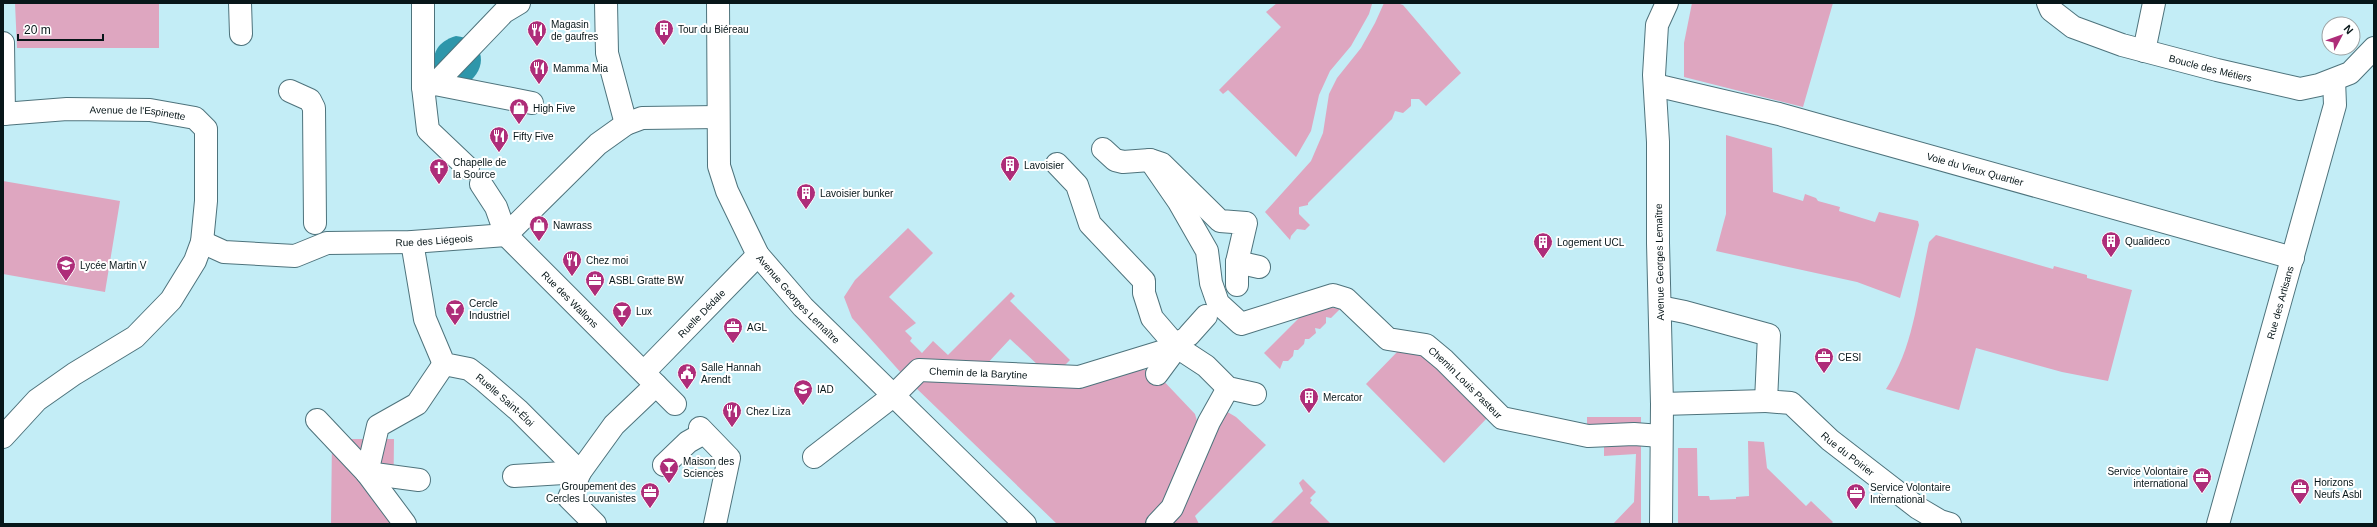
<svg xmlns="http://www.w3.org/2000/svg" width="2377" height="527" font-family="Arial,sans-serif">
<rect width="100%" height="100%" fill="#c3edf6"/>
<path fill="#dea6c0" d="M15 3H159V48H17Z
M1277 3 1372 4 1369 14 1351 46 1330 71 1319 95 1311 131 1296 157 1228 90 1223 94 1219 90 1281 27 1266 12Z
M1384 3H1397L1403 5 1461 73 1426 106 1419 99H1411V106L1403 113 1395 111 1392 119 1308 203V205L1299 207V214L1310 225 1305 230 1297 229 1291 236 1290 240 1265 212 1311 161 1323 133 1329 94 1337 78 1361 48 1375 23Z
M1692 3H1833L1803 107 1684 77V43Z
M1726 135 1772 148 1773 192 1803 201 1805 194 1816 198 1818 201 1840 207 1839 211 1875 222 1879 212 1918 221 1919 225 1900 298 1857 282 1716 251 1726 214Z
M3 181 120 201 105 292 3 274Z
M908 228 933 253 889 297 916 323 905 331 912 338 910 341 922 353 933 341 948 355 1011 292 1015 296 1010 301 1070 360 1063 367 1039 366 1010 339 984 367 903 375 852 318 844 297 855 280Z
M1936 235 2053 269 2054 266 2087 275V278L2132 290 2108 381 2062 372 1976 348 1959 410 1886 389C1915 346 1918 291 1929 242Z
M1322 306 1340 309 1331 318 1326 317V323L1320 329 1315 328 1316 333 1309 339H1305L1304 344 1298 350H1294L1293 356 1288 361H1283L1280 369 1264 353 1308 309Z
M1399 350H1421L1488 417 1444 463 1366 384Z
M1136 368 1152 371 1157 374 1195 414 1200 431 1168 505 1149 524H1057L914 386 920 381H1003Z
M1224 410 1236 417 1266 445 1195 516 1199 524H1170Z
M1587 417H1641V427H1587Z
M332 439H394L393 524H331Z
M1641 440V524H1613L1634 502 1636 454 1604 456V442Z
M1748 441 1764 442 1767 468 1806 506 1811 501 1833 522 1831 524H1678V448H1697L1698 496H1709L1710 500 1736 499V497L1749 496Z
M1303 479 1316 492 1310 498 1312 500 1310 503 1331 524H1270L1303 491 1299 483Z"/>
<path fill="#2e96aa" d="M456 36C481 38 490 64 470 81L436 71C430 54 438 41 456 36Z"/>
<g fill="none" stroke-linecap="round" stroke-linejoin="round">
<g stroke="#4e737c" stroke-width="24">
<g id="minor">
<path d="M240 3 241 34"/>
<path d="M423 3V87L428 130 468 168"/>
<path d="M606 3 607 53 626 124"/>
<path id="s1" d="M718 3 719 166 727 191 758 255 803 307 1025 524"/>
<path id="s2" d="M2048 3 2051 10 2073 27 2122 45 2217 70 2300 89 2319 85 2350 73 2374 48"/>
<path d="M3 43 4 114"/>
<path d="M2144 51 2154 3"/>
<path d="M435 84 504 12 519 3"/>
<path id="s3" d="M1655 85 1779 114 2293 258"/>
<path d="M423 87 435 84 532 103"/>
<path d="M290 91 310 100 314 108 315 223"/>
<path id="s4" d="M3 114 67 109 150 110 195 118 206 129V201L202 242 195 261 171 300 135 337 74 374 37 400 3 437"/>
<path d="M1103 149 1115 160 1123 162 1150 160 1162 164 1220 221 1246 223 1237 262V285"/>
<path id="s5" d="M1150 160 1179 202 1207 251 1211 283 1218 303 1241 324 1333 295 1346 299 1388 339 1426 345 1444 360 1502 418 1588 436 1634 434 1661 436"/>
<path d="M1057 164 1077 185 1090 224 1144 281V293L1152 318 1177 347 1206 366 1228 388 1255 394"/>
<path id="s6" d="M481 184 496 207 506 235 675 404"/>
<path id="s7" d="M202 242 224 252 295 256 327 243 412 242 506 235 598 144 626 124 642 118 718 117"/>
<path id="s8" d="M412 242 425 319 444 364 469 369 482 379 518 410 580 472 569 498 595 524"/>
<path d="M1237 262 1259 267"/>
<path id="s9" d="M1660 307 1685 312 1769 335 1766 401 1791 403 1830 440 1918 508 1940 521 1950 524"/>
<path d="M1189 335 1206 316"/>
<path id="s10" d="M644 372 758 255"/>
<path d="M1157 374 1177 347"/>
<path d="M1662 404 1766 401"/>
<path d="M317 420 367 473 405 524"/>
<path d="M700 428 729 458 715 524"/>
<path id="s11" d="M814 457 893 396 919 370 1079 377 1177 347 1183 340"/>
<path d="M664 465 688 442 704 433"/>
<path d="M367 473 378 426 417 404 444 364"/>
<path d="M367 473 419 480"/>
<path d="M514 476 580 472 614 425 656 385"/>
<path d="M1157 524 1172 508 1209 422 1228 388"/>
<path d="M1661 524 1662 404 1658 243V142L1654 75 1657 25 1667 3"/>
<path id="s12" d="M2218 524 2335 105 2334 80"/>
</g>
</g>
<use href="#minor" stroke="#fff" stroke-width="22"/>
</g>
<defs>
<g id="building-pin" transform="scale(1)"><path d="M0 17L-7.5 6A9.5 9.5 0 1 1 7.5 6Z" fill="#ae2d79" stroke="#fff"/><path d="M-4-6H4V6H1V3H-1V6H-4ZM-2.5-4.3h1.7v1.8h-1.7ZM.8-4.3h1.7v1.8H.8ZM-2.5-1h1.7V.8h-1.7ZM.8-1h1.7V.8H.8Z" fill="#fff"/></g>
<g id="restaurant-pin" transform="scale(1)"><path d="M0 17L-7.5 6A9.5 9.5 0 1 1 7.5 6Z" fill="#ae2d79" stroke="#fff"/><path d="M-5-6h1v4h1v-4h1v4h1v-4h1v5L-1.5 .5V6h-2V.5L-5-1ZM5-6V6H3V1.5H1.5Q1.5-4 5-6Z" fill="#fff"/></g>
<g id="shop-pin" transform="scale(1)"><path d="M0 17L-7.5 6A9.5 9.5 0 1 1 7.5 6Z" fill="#ae2d79" stroke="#fff"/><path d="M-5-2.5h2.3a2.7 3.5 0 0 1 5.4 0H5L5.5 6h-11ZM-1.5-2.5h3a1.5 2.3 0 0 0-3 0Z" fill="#fff"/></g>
<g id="church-pin" transform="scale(1)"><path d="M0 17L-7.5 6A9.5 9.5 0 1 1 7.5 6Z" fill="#ae2d79" stroke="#fff"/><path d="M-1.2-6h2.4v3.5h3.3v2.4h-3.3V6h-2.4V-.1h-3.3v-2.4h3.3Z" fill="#fff"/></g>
<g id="school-pin" transform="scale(1)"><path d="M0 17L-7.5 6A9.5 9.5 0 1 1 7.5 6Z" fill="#ae2d79" stroke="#fff"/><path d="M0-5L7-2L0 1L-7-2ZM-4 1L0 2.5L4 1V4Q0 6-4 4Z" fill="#fff"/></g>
<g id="office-pin" transform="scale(1)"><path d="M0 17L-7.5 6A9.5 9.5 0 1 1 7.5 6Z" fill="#ae2d79" stroke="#fff"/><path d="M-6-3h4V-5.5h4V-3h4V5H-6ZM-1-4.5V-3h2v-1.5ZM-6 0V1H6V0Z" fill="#fff"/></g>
<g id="bar-pin" transform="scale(1)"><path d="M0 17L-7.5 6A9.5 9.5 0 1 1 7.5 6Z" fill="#ae2d79" stroke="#fff"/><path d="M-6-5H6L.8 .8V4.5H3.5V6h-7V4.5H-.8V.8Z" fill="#fff"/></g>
<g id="civic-pin" transform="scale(1)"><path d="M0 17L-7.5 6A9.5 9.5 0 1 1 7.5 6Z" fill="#ae2d79" stroke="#fff"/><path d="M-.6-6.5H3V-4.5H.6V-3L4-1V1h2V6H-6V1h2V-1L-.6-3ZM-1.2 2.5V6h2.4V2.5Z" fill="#fff"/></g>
<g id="university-pin" transform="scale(1)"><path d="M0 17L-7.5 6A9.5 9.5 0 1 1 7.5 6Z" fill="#ae2d79" stroke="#fff"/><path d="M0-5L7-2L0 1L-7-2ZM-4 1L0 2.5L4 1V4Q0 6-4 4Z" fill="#fff"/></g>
</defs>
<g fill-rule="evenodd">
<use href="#building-pin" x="664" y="29"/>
<use href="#restaurant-pin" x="537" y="30"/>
<use href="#restaurant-pin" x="539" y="68"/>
<use href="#shop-pin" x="519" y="108"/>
<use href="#restaurant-pin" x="499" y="136"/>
<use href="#building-pin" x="1010" y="165"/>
<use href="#church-pin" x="439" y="168"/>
<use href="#building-pin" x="806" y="193"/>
<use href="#shop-pin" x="539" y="225"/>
<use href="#building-pin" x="2111" y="241"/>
<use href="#building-pin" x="1543" y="242"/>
<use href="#restaurant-pin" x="572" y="260"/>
<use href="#school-pin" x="66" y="265"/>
<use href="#office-pin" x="595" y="280"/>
<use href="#bar-pin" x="455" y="309"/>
<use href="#bar-pin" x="622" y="311"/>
<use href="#office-pin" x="733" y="327"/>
<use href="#office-pin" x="1824" y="357"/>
<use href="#civic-pin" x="687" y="373"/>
<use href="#university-pin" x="803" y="389"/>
<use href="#building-pin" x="1309" y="397"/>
<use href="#restaurant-pin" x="732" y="411"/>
<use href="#bar-pin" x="669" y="467"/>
<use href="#office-pin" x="2202" y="477"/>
<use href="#office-pin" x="2300" y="488"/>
<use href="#office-pin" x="650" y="492"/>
<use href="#office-pin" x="1856" y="493"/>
</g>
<g text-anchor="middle" stroke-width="4" stroke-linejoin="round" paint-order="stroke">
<g font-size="10" fill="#071619" stroke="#fff" text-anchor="start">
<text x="551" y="28">Magasin<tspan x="551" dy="12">de gaufres</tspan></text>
<text x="678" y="33">Tour du Biéreau</text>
<text x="553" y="72">Mamma Mia</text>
<text x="533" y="112">High Five</text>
<text x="513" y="140">Fifty Five</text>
<text x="453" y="166">Chapelle de<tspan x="453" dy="12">la Source</tspan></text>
<text x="1024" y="169">Lavoisier</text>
<text x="820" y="197">Lavoisier bunker</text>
<text x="553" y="229">Nawrass</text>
<text x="2125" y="245">Qualideco</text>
<text x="1557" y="246">Logement UCL</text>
<text x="586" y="264">Chez moi</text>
<text x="80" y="269">Lycée Martin V</text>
<text x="609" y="284">ASBL Gratte BW</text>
<text x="469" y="307">Cercle<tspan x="469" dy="12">Industriel</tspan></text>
<text x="636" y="315">Lux</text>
<text x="747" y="331">AGL</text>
<text x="1838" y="361">CESI</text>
<text x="701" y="371">Salle Hannah<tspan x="701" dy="12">Arendt</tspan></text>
<text x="817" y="393">IAD</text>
<text x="1323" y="401">Mercator</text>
<text x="746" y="415">Chez Liza</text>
<text x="683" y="465">Maison des<tspan x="683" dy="12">Sciences</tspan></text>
<text x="2188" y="475" text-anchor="end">Service Volontaire<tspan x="2188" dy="12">international</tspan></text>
<text x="2314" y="486">Horizons<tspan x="2314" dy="12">Neufs Asbl</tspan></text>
<text x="636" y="490" text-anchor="end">Groupement des<tspan x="636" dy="12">Cercles Louvanistes</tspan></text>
<text x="1870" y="491">Service Volontaire<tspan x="1870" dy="12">International</tspan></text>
</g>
<g font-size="10" fill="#071619" stroke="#fff">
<text dy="4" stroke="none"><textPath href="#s2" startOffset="179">Boucle des Métiers</textPath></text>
<text dy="4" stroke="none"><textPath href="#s4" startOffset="135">Avenue de l'Espinette</textPath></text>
<text dy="4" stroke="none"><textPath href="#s3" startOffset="331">Voie du Vieux Quartier</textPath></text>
<text dy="4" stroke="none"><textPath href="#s7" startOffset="237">Rue des Liégeois</textPath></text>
<text transform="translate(1659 262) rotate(-91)" y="4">Avenue Georges Lemaître</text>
<text dy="4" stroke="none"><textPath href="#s1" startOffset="320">Avenue Georges Lemaître</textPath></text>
<text dy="4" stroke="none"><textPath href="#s6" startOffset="148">Rue des Wallons</textPath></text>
<text dy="4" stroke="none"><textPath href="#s12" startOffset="230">Rue des Artisans</textPath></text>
<text dy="4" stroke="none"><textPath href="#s10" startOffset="82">Ruelle Dédale</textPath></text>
<text dy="4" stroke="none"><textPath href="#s11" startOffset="196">Chemin de la Barytine</textPath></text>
<text dy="4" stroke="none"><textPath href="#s5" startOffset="453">Chemin Louis Pasteur</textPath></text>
<text dy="4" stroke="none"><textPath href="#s8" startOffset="200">Ruelle Saint-Éloi</textPath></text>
<text dy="4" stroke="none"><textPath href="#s9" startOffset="280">Rue du Poirier</textPath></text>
</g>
</g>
<rect width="2377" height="527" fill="none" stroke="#071619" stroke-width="8"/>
<g transform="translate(2341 36) rotate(49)"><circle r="19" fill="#ffffff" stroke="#9ca2a3"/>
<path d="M0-3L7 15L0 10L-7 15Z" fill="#ae2d79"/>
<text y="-6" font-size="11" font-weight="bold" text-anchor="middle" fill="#071619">N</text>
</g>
<path d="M18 34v6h85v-6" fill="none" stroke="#071619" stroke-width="2"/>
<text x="24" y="34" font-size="12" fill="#071619" stroke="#ffffff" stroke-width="3" paint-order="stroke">20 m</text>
</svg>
